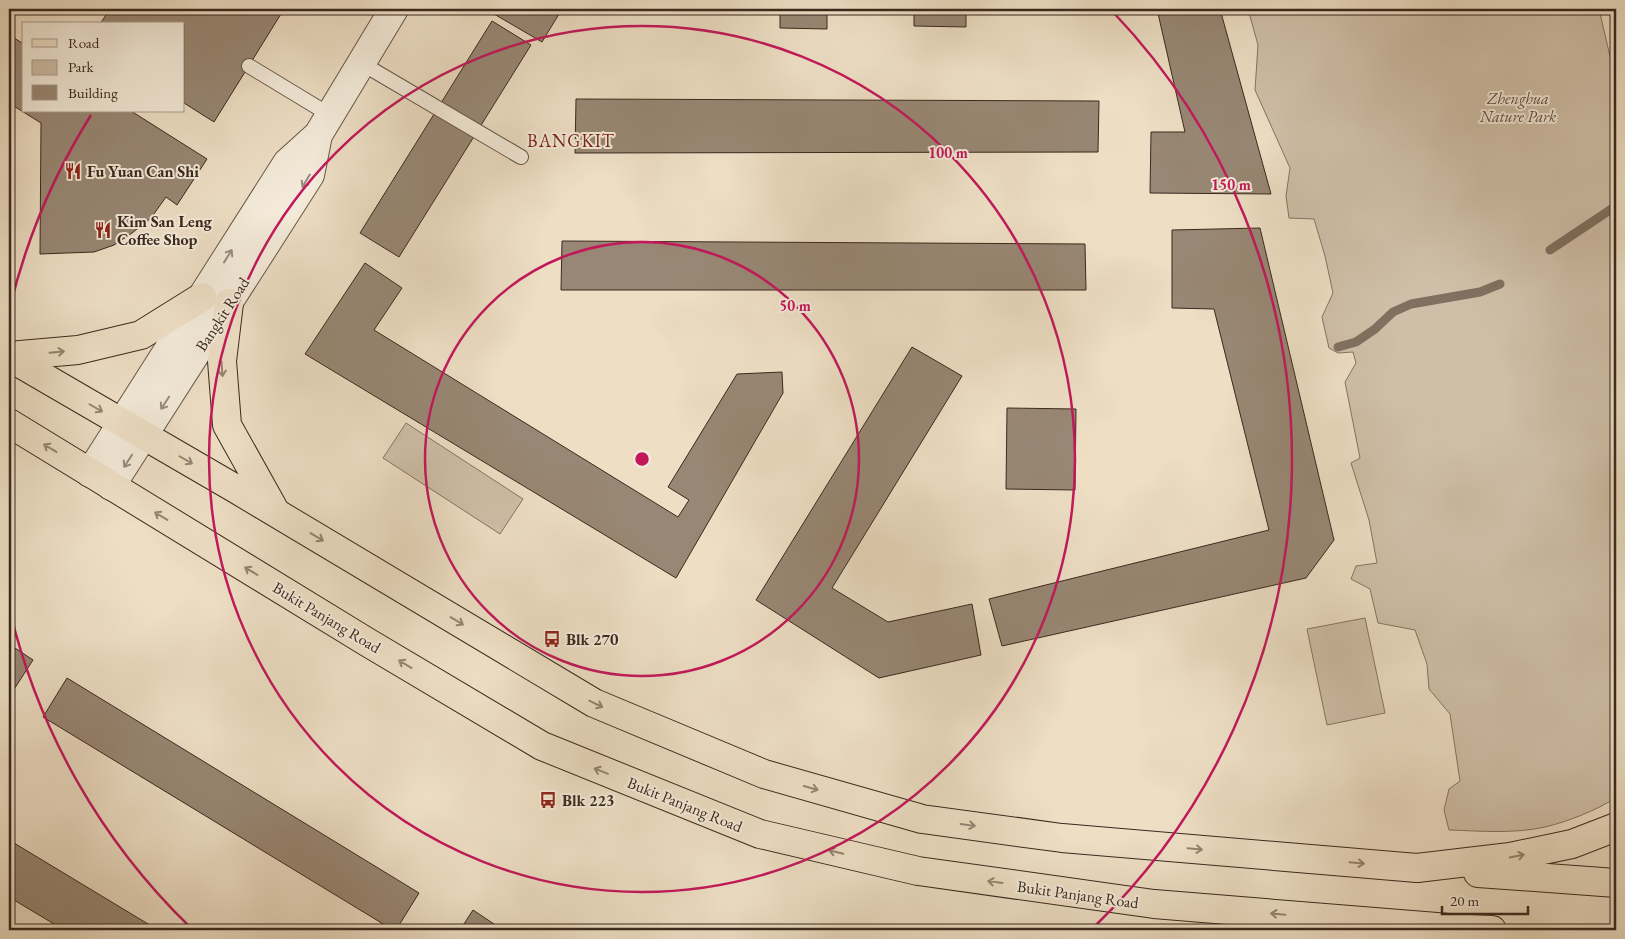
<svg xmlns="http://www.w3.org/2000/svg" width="1625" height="939" font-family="'EB Garamond',serif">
<rect width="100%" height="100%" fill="#eddec4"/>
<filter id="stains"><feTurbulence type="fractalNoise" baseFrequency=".004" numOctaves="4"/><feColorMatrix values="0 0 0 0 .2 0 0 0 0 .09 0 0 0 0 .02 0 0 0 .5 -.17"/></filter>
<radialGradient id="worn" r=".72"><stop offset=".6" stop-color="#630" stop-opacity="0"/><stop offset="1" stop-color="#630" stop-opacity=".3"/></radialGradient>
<path fill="#cfbfa8" stroke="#857463" d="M1248 9H1599L1616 82V798C1594 811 1570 821 1545 827 1514 834 1480 831 1449 830L1444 810 1449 789 1460 781 1450 714 1429 689 1427 664 1415 630 1378 623 1370 589 1351 579 1356 566 1377 563 1369 520 1351 463 1360 458 1345 382 1356 363 1353 352 1338 353 1329 348 1322 317 1333 293 1325 256 1314 219 1289 218 1286 196 1290 168 1255 90 1258 45Z
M406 423 523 499 500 534 383 458Z
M1365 618 1385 713 1327 725 1307 629Z"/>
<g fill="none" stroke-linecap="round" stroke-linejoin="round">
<path stroke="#817060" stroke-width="9" d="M1550 250 1616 206
M1338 347 1356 342 1375 329 1393 312 1411 304 1480 292 1500 284"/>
</g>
<path fill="#988774" stroke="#3b291e" d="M110 9H284L214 122 184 103V24H100Z
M498 9H562L542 42 494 14Z
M780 9H827V29L780 28Z
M914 9H966V27L914 26Z
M1157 9H1220L1271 194 1150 193 1151 132H1185Z
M492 21 531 45 399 257 360 233Z
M9 35 24 44V111H131L207 159 177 205 166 197 151 218 132 233 114 245 94 252 40 254 41 123 9 103Z
M576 99 1099 101 1098 152 575 153Z
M1260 228 1334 540 1306 578 1002 646 989 599 1269 530 1214 309 1172 308V230Z
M562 241 1085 244 1086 290H561Z
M365 263 402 288 374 330 678 517 689 500 668 487 737 374 782 372 783 393 676 578 305 354Z
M912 347 962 376 832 588 888 622 972 604 981 655 879 678 756 600Z
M1007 408 1076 409 1075 490 1006 489Z
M9 644 33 660 9 697Z
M67 678 419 893 396 930H393L43 717Z
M9 840 158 930H64L9 897Z
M473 910 503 930H460Z"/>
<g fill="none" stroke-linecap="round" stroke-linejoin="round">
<g stroke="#685648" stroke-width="16">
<path id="lane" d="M361 63 521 157
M249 66 330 115"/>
</g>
<g stroke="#685648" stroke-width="30">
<path id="street" d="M90 473 287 163 318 135 394 9
M111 486 310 175 318 135"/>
</g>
<g stroke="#3b291e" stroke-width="30">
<path id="primary" d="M229 303 222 361 227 425 275 511
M9 356 78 350 141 335 202 297
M9 357 236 489 594 703 764 774 922 819 1062 838 1417 868
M9 423 367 642 542 746 760 834 918 871 1154 904 1449 928"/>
</g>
<g stroke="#3b291e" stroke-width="30">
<path id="highway" d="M1417 868 1510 857 1572 844 1616 827
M1478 873 1616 883
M1449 928 1492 930"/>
</g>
<use href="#lane" stroke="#f3ead9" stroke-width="14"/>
<use href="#street" stroke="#f3ead9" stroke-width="28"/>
<use href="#primary" stroke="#eddec4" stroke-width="28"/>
<use href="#highway" stroke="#eddec4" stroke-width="28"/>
</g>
<defs><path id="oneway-shaft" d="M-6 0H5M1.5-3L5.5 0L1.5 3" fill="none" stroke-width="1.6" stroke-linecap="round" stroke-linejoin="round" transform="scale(1.25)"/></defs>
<g stroke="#978a7c">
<use href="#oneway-shaft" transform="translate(306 181) rotate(121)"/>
<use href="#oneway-shaft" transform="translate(228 256) rotate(-58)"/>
<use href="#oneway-shaft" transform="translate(165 403) rotate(123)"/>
<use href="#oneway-shaft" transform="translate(128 461) rotate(123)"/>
</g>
<g stroke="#948471">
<use href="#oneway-shaft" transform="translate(57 352) rotate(-5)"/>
<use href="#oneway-shaft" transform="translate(222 369) rotate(86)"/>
<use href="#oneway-shaft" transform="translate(96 408) rotate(30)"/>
<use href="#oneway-shaft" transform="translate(50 448) rotate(-149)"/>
<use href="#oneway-shaft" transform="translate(186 460) rotate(30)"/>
<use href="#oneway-shaft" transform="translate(161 516) rotate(-149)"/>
<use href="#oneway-shaft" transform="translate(317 537) rotate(31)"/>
<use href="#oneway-shaft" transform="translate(251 571) rotate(-149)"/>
<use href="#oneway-shaft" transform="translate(457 621) rotate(31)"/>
<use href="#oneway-shaft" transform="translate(405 664) rotate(-149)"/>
<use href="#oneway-shaft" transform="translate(596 704) rotate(26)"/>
<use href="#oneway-shaft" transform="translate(601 771) rotate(-158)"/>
<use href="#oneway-shaft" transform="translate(811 788) rotate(16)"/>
<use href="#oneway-shaft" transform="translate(968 825) rotate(8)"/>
<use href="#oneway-shaft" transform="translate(1195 849) rotate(5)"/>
<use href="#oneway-shaft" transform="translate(836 852) rotate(-167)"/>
<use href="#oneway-shaft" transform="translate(1517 856) rotate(-11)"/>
<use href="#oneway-shaft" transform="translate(1357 863) rotate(5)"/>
<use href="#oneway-shaft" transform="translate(995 882) rotate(-172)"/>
<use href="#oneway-shaft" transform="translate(1278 914) rotate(-175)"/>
</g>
<g fill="none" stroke="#c2185b" stroke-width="2.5">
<circle cx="642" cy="459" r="217"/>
<circle cx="642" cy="459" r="433"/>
<path d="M190 927A650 650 0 0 1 10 611M10 307A650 650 0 0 1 91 115M1113 12A650 650 0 0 1 1094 927"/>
</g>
<defs>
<g id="restaurant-bare" transform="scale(1.35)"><path d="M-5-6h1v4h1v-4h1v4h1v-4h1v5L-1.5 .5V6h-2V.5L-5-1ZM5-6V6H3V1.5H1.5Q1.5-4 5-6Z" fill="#8f2418" stroke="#f3ead9" stroke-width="2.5" paint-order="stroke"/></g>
<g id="bus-bare" transform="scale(1.35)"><path d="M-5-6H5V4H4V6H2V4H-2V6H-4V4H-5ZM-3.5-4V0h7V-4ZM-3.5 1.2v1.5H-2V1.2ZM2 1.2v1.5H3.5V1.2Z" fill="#8f2418" stroke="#f3ead9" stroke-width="2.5" paint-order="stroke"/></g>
</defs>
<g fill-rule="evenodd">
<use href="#restaurant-bare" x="73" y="171"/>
<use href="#restaurant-bare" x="103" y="230"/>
<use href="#bus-bare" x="552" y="639"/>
<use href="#bus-bare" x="548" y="800"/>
</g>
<g text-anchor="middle" stroke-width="4" stroke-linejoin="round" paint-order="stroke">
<g font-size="16" font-style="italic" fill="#604e40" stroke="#f3ead9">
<text x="1518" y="104">Zhenghua<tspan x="1518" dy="18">Nature Park</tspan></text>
</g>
<g font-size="16" font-weight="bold" fill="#3b291e" stroke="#f3ead9" text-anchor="start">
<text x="87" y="177">Fu Yuan Can Shi</text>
<text x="117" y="227">Kim San Leng<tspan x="117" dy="18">Coffee Shop</tspan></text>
<text x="566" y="645">Blk 270</text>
<text x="562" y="806">Blk 223</text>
</g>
<g font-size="16" fill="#3b291e" stroke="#f3ead9">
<text transform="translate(222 314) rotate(-57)" y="6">Bangkit Road</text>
<text transform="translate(327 617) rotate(31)" y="6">Bukit Panjang Road</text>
<text transform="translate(685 804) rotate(22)" y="6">Bukit Panjang Road</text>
<text transform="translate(1078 894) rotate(8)" y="6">Bukit Panjang Road</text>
</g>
<g font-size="18" letter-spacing="1" fill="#7a1f14" stroke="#f3ead9">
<text x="571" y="147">BANGKIT</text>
</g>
</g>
<circle cx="642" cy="459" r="8" fill="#c2185b" stroke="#f3ead9" stroke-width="2.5"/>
<g font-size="15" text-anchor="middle" font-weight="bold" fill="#c2185b" stroke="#f3ead9" stroke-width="4" stroke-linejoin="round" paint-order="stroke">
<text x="948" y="158">100 m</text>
<text x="1231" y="190">150 m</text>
<text x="795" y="311">50 m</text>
</g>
<rect width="1625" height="939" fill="none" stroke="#eddec4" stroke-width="30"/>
<rect x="10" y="10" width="1605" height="919" fill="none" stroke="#3b291e" stroke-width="2.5"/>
<rect x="15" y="15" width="1595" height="909" fill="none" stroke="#3b291e"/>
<rect x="22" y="22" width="162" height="90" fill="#f3ead9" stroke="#a99d8e"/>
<rect x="32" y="39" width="25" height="8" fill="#eddec4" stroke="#a99d8e"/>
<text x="68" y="48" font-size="15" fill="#3b291e">Road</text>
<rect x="32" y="60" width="25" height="15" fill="#cfbfa8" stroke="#a99d8e"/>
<text x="68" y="72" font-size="15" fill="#3b291e">Park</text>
<rect x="32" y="85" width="25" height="15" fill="#988774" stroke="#a99d8e"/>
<text x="68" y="98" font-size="15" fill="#3b291e">Building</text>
<path d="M1442 906v8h86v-8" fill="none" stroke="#3b291e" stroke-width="2.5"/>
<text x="1450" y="906" font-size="15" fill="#3b291e" stroke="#f3ead9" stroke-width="4" paint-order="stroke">20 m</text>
<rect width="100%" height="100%" filter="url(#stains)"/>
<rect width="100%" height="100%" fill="url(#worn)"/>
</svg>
